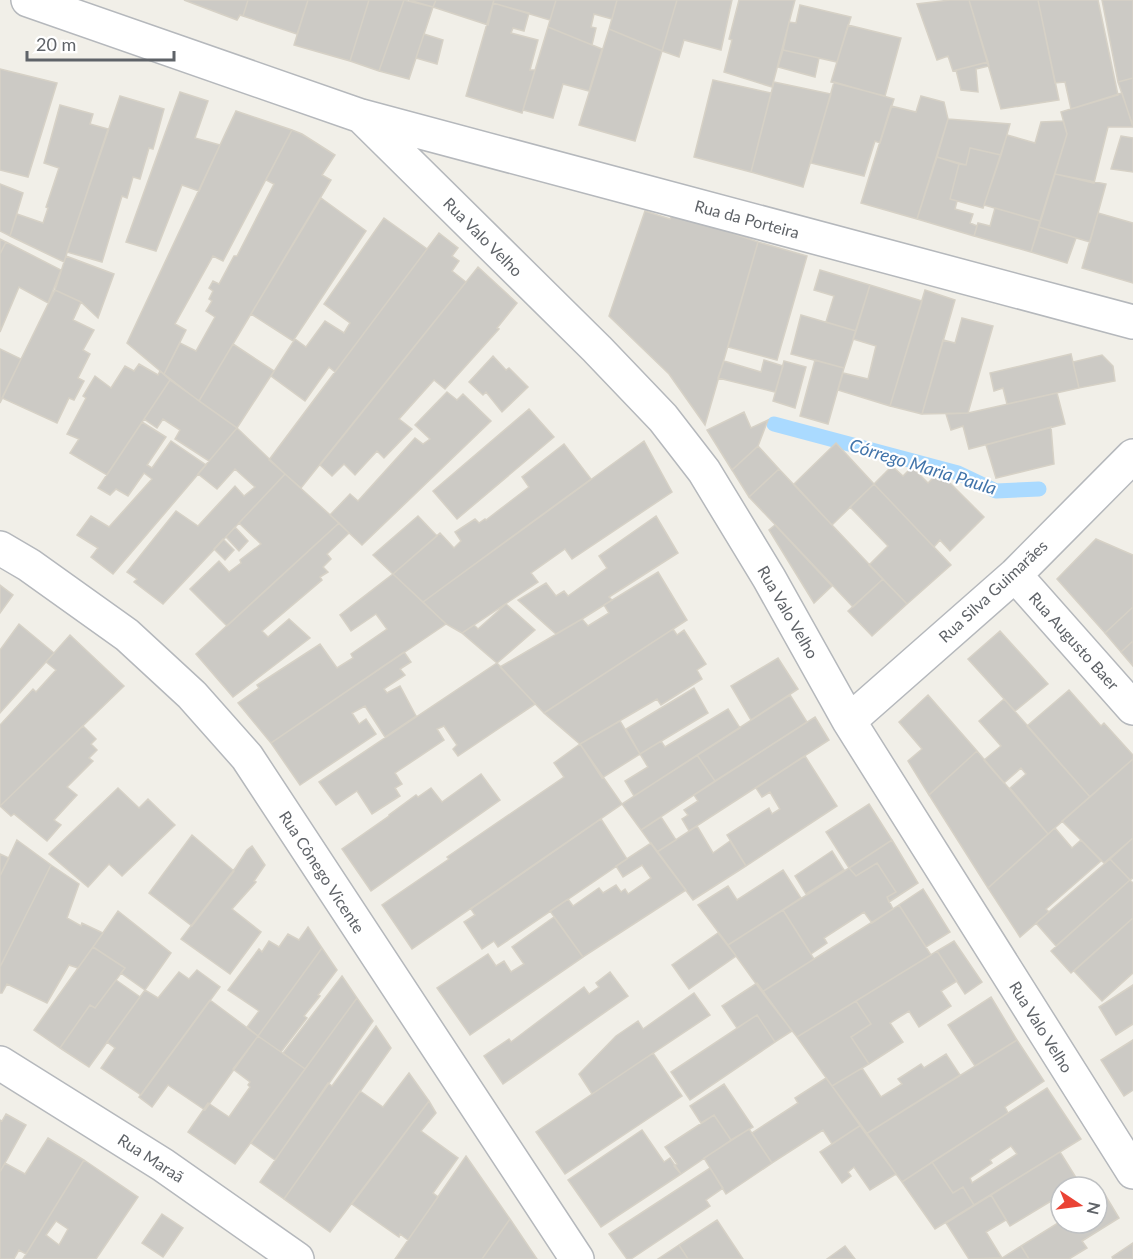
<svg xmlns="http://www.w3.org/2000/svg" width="1133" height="1259" font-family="Lato,sans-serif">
<rect width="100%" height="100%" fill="#f1efe8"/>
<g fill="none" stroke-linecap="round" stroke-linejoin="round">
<path stroke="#aadaff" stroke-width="15" d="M774 424 958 473 996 491 1039 489"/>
</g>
<path fill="#cccac5" stroke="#d6d1c6" stroke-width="1.5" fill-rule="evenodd" d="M184 0H248L243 16 240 15 237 20Z
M248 0H308L297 34 243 16Z
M308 0H369L350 61 294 45Z
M369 0H404L379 71 350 61Z
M404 0 433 7 409 79 379 71Z
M409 0H436L433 7Z
M436 0H494L488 25 433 7Z
M494 0H556L550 20 493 3Z
M556 0H617L612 19 594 14 591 27 596 28 592 45 548 27Z
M617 0H677L662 51 609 29Z
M677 0H732L721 50 684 40 679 57 662 51Z
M739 0H795L772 87 724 72 732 40 729 39Z
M950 0H969L988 62 953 71 948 56 937 60 917 4Z
M969 0H1038L1059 100 1001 109Z
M1038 0H1098L1118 95 1071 109 1065 82 1055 83Z
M1102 0H1133V78L1118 82Z
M493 3 529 13 524 31 513 28 511 33 538 40 530 70H535L522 113 466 96Z
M800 5 851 17 837 62 783 50 789 22 796 23Z
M848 25 901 38 885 96 831 82Z
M548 27 602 49 589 91 563 84 553 118 523 110Z
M609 29 662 51 635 141 579 125Z
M424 34 443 40 437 64 416 58Z
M783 50 819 58 815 77 778 67Z
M988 62 989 66 976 69 978 92 961 90 956 70Z
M0 69 57 83 28 177 0 170Z
M1133 78V126L1118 82Z
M713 80 771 93 751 172 694 157Z
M774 82 831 94 803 187 751 172Z
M834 82 894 99 880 143 875 141 864 176 811 163Z
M180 92 208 101 195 138 220 145 199 191 182 185 156 251 126 242Z
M1122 93 1133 127H1108L1094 183 1055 174 1067 134 1061 112Z
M120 96 164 109 153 149 149 148 140 179 133 177 127 198 122 196 102 262 67 252Z
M921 96 944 102 948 119 917 219 861 203 891 106 916 112Z
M60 105 93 114 90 124 108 129 64 262 10 236 17 214 43 223 48 208 46 207 59 168 44 163Z
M236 111 292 130 223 261 213 256 175 324 186 330 164 374 127 343Z
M948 119 1010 124 1001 155 970 148 966 165 937 157Z
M1063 121 1067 134 1040 221 984 205 1007 135 1035 143 1041 122Z
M292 130 302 134 335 155 322 175 331 180 199 401 164 374 180 343 196 351 215 317 206 311 212 301 209 299 213 291 209 288 213 281 219 284 234 256H237L274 184 266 180Z
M1121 136 1133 138V172L1111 169Z
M970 148 1001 155 983 208 950 199 959 164 966 165Z
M937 157 959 164 950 199 957 201 955 209 973 214 970 223 977 226 974 236 917 219Z
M1055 174 1106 184 1090 242 1039 227Z
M0 184 23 193 10 236 0 231Z
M321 198 366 231 293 341 251 314Z
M995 208 1040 221 1031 252 974 236 978 223 990 226Z
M645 211 670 219 673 213 758 242 705 425 669 374 609 316Z
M1098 213 1133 223V283L1082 268Z
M384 218 427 249 335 372 329 367 305 401 271 376 295 339 306 347 325 321 344 333 350 323 324 304Z
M1039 227 1076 238 1067 263 1031 252Z
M439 233 458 248 452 256 459 261 452 271 466 282 301 488 269 460Z
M0 239 6 242 0 254Z
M6 242 61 270 48 303 19 287 0 332V254Z
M758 242 807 256 777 360 728 347Z
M66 256 114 274 98 318 81 302 55 290Z
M478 267 517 303 497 328 499 329 445 389 434 380 399 419 412 429 384 458 377 451 355 475 344 464 332 476 320 465Z
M820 270 870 285 856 331 826 322 834 296 814 290Z
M870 285 922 301 890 406 838 390 843 373 868 379 876 346 853 339Z
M55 290 81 302 73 320 94 330 83 350 90 354 78 378 84 381 74 400 69 398 57 423 2 398Z
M925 290 955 300 922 414 890 406Z
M801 315 856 331 844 368 791 354Z
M962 318 993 326 968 413 922 414 943 340 955 343Z
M233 344 274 371 237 428 199 401Z
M0 349 21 359 0 403Z
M1071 354 1079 388 1007 404 1003 388 994 391 990 373Z
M1102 355 1113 366 1115 381 1079 388 1073 362Z
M493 356 506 370 509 368 528 387 502 412 486 392 483 395 469 382Z
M764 360 783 366 775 392 718 378 724 361 761 372Z
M815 360 844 368 828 424 800 416Z
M784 361 806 367 795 408 773 401Z
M139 364 158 375 160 371 170 380 107 475 70 453 79 439 67 434 86 398 83 396 95 376 111 388 125 366 134 371Z
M170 380 237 428 209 461 175 439 180 430 163 419 157 428 144 419Z
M447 392 457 400 463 394 491 421 362 545 330 515 350 494 358 501 415 438 423 444 430 439 415 425Z
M1057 393 1065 424 969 449 963 426 951 430 946 414 968 413Z
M529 409 554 437 457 519 433 491Z
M744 412 751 428 768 420 758 446 732 470 707 430Z
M142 422 166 437 147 465 152 468 171 441 206 465 113 574 91 557 98 548 77 535 91 516 109 527 152 479 144 473 128 496 116 489 110 495 98 488Z
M1051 427 1054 464 996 478 986 445Z
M237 428 285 474 163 604 134 582 137 579 127 572 176 511 198 526 235 486 244 496 255 487 235 469 217 489 198 474Z
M644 441 672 492 572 559 565 549 531 573 538 582 462 633 446 624 423 602Z
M836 443 874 484 832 525 794 484Z
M564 444 591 479 423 602 393 574 440 533 454 548 461 541 455 532 475 519 479 523 485 519 486 520 529 487 522 477Z
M758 446 779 469 749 497 732 470Z
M892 466 903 476 912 467 928 483 939 472 984 517 950 551 940 540 934 547 874 484Z
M779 469 883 579 853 607 749 497Z
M285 474 339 523 227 626 190 589 219 561 229 572 241 563 240 560 261 544 239 523Z
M874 484 951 565 907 604 869 565 888 546 850 507Z
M418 516 437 536 393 574 373 555Z
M656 516 678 553 609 597 612 600 582 619 556 634 518 600 546 583 556 596 564 591 568 596 607 568 599 556Z
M339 523 349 533 327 554 331 559 323 567 328 572 320 577 322 580 262 631 268 637 289 619 310 638 233 697 196 654Z
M775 525 832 586 814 603 769 530Z
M235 527 248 541 239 551 226 537Z
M223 539 234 550 225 560 214 549Z
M1096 539 1133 555V607L1105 633 1057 579Z
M658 572 687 620 544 713 500 667 582 619 588 626 609 613 604 605Z
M393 574 446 624 271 743 238 703 259 688 257 685 320 644 337 668 353 658 351 654 387 629 376 614 351 631 340 615Z
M883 579 907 604 872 636 848 611Z
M0 585 13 595 0 613Z
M506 604 535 630 497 663 462 633 474 625 478 629Z
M1133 607V641L1121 652 1105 633Z
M19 624 54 653 0 713V650Z
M673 629 677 635 684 630 706 664 697 670 702 679 661 705 657 699 580 744 544 713Z
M1000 631 1048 684 1015 711 968 659Z
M70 635 124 686 0 806V725L33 689 36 692 56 670 46 662Z
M1133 641V666L1121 652Z
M404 652 411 662 400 669 405 675 384 689 387 693 400 686 416 716 385 737 365 706 352 713 359 724 366 719 376 734 300 785 271 743Z
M778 658 798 689 751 720 731 686Z
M497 663 535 704 458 756 453 749 457 745 444 726 437 729 444 740 395 773 402 784 395 788 400 796 372 814 357 791 336 805 319 782Z
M694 688 708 713 640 754 626 729Z
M1069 690 1101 726 1104 723 1133 755V759L1090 797 1027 726Z
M790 695 807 722 715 781 697 755Z
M928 695 977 751 929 795 908 761 922 749 899 722Z
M1004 699 1090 797 1048 834 1010 788 1026 774 1021 768 1004 783 984 760 1001 746 979 721Z
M728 709 740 728 634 796 625 781 648 767 640 754 661 741 665 747Z
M815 717 829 740 689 831 682 819 688 815 684 810 698 801 694 795Z
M620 721 640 754 602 778 580 744Z
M83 726 96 739 91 744 97 750 89 758 93 761 67 787 77 795 54 820 61 825 47 841 14 814 11 816 0 806Z
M580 744 622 804 412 949 382 905 449 859 447 857 564 777 554 763Z
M977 751 1048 834 988 888 929 795Z
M697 755 715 781 641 830 622 804Z
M805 756 837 806 746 866 727 835 769 808 772 814 780 809 770 792 762 797 756 788Z
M1133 759V838L1104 863 1062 821Z
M481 774 500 800 371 891 342 849 389 816V815L416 795 418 797 431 788 442 802Z
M118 788 139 808 148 799 175 825 122 876 109 864 88 887 49 854Z
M869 804 892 840 849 868 826 832Z
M661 817 676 840 657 852 641 830Z
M601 819 627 859 498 947 494 941 482 949 464 922 475 915 471 909Z
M697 826 713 853 730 841 746 866 693 900 657 852Z
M1055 828 1072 848 1081 840 1101 861 1046 909 1049 912 1020 937 988 888Z
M192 835 234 871 192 926 149 893Z
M1133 838V878L1130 880 1110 859Z
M17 840 51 865 0 967V876Z
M892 840 918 883 889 902 887 897 896 892 877 863 856 876 849 868Z
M651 843 686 890 583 957 550 911 568 899 573 906 599 888 603 893 616 885 621 892 625 889 628 894 651 878 642 865 623 877 616 866Z
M252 846 265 865 254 881 256 882 232 909 261 932 230 974 181 939 236 867 247 850Z
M832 851 844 870 806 894 795 876Z
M0 854 9 858 0 876Z
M1110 859 1130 880 1056 946 1036 923Z
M877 863 896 892 887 897 893 909 872 923 864 912 824 938 827 943 811 954 783 910 849 868 856 876Z
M51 865 79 884 67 918 81 926 82 923 103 933 78 968 69 965 47 1003 7 984 2 993H0V967Z
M783 870 801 898 728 945 698 905 728 886 737 900Z
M1130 880 1133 883V918L1071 973 1051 951Z
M923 889 950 932 926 947 899 905Z
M899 905 931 955 797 1037 762 992Z
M783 910 814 959 762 992 728 945Z
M118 911 171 953 145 990 121 973 125 968 93 947Z
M554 917 583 957 470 1035 437 988 488 954 496 966 504 961 511 972 524 964 512 947Z
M1133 918V973L1102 1001 1074 971Z
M308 927 322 948 258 1036 247 1027 259 1011 228 990 259 949 262 952 269 941 279 947 288 934 299 940Z
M718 933 736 956 689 989 672 965Z
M954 941 982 982 965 994 937 951Z
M93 947 125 968 95 1008 90 1005 60 1048 34 1030Z
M322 948 337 970 318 995 320 996 304 1016 307 1018 281 1052 258 1036Z
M937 951 957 981 941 991 951 1006 919 1027 909 1011 890 1023 903 1042 869 1064 851 1037 871 1024 856 1001Z
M197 970 220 987 141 1095 101 1068 115 1048 107 1042 145 990 158 998 179 972 189 979Z
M610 972 628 996 503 1084 484 1056 509 1039 511 1042 584 987 589 994 599 987 596 983Z
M342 976 357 998 305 1069 283 1053Z
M116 980 140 997 89 1067 60 1048 90 1005 95 1008Z
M757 983 792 1031 775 1042 757 1015 737 1028 722 1006Z
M1133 985V1024L1116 1035 1099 1007Z
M694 993 710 1015 592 1094 579 1074 616 1036 638 1021 643 1029Z
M991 997 1017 1040 975 1066 948 1025Z
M357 998 373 1021 275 1160 251 1143Z
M210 1000 258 1036 205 1110 168 1085 152 1107 139 1097Z
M856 1001 871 1024 851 1037 869 1064 832 1086 797 1037Z
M757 1015 775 1042 690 1100 671 1072Z
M376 1026 391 1048 284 1199 260 1182 328 1083 332 1086Z
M258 1036 305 1069 235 1164 188 1132 208 1103 229 1117 250 1087 248 1085 250 1082 233 1069Z
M1017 1040 1044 1081 1005 1107 1008 1113 902 1182 866 1134Z
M1133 1040V1090L1124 1096 1101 1060Z
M653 1053 682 1096 565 1174 536 1132Z
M946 1054 960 1075 866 1134 832 1086 862 1068 881 1097 902 1084 898 1079 921 1064 924 1068Z
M409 1073 429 1101 330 1232 284 1199 360 1091 383 1107Z
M826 1078 861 1125 832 1144 823 1130 772 1163 752 1133 798 1103 795 1098Z
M724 1084 753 1127 731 1140 714 1115 701 1123 690 1106Z
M1047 1088 1081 1139 974 1205 963 1187 953 1193 932 1162ZM1011 1146 1017 1154 972 1183 970 1178 992 1163 990 1160Z
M429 1101 436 1113 421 1131 458 1158 433 1193 438 1197 408 1240 400 1234 399 1237 352 1204Z
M6 1114 26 1125 0 1172V1120L2 1121Z
M714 1115 731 1140 681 1174 674 1166 677 1164 665 1147Z
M861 1125 896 1174 870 1190 854 1167 848 1172 851 1176 842 1183 820 1152Z
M749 1129 772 1163 726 1194 704 1158Z
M642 1130 664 1162 670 1158 681 1174 601 1227 568 1180Z
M48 1138 84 1160 26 1254 19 1250 14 1259H0V1172L5 1163 25 1174Z
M1060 1152 1080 1184 1074 1187H1061V1195L1010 1226 991 1195Z
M466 1156 510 1219 482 1259H395Z
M84 1160 138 1197 96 1259H23ZM56 1221 68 1229 59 1245 46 1235Z
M932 1162 953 1193 963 1187 974 1205 935 1229 902 1182Z
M710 1168 723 1188 706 1200 710 1206 631 1259H627L609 1234Z
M1104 1193 1119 1218 1082 1241 1087 1248 1069 1259H1029L1021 1246 1061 1221V1223H1097V1198Z
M991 1195 1006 1220 986 1232 1002 1258 969 1259 946 1223Z
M162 1214 183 1228 163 1257 142 1243Z
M510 1219 537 1259H482Z
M717 1220 743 1259H688L679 1245Z
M1133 1243V1259H1113L1112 1257Z
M679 1245 688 1259H658Z
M845 1246 855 1259H827Z
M1021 1246 1029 1259H1001L1002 1258Z"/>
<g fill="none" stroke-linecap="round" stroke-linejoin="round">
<g stroke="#b5b8bc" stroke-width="36">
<path id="minor" d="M28 0 361 116 1133 322
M361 116 597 349 663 418 704 471 769 578 849 721 1133 1172
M0 548 29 565 127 635 192 695 247 757 577 1259
M1015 575 1133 708
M849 721 1015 575 1133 456
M0 1063 163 1165 297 1259"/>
</g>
<use href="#minor" stroke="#fff" stroke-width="33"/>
</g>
<g text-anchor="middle" stroke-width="4.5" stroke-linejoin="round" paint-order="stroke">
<g font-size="16" fill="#5f6368" stroke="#fff">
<text transform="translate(747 219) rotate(15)" y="6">Rua da Porteira</text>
<text transform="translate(483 237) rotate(45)" y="6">Rua Valo Velho</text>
<text transform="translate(993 591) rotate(-43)" y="6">Rua Silva Guimarães</text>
<text transform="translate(788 612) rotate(60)" y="6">Rua Valo Velho</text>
<text transform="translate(1074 641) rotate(48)" y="6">Rua Augusto Baer</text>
<text transform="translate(322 872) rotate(57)" y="6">Rua Cônego Vicente</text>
<text transform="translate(1041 1027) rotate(58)" y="6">Rua Valo Velho</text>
<text transform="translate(151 1158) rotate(33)" y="6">Rua Maraã</text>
</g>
<g font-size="18" font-style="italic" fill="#4174aa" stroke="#fff">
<text transform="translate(923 467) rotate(17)" y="6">Córrego Maria Paula</text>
</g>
</g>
<g transform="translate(1079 1205) rotate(103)"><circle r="28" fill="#ffffff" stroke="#bfc1c3" stroke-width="1.5"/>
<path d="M0-4.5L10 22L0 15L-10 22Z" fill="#ea4335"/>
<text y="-9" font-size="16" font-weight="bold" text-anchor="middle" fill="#5f6368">N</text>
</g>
<path d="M27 51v9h147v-9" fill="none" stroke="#5f6368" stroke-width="3"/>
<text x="36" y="51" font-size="18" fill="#5f6368" stroke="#ffffff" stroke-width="4.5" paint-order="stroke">20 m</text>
</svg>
